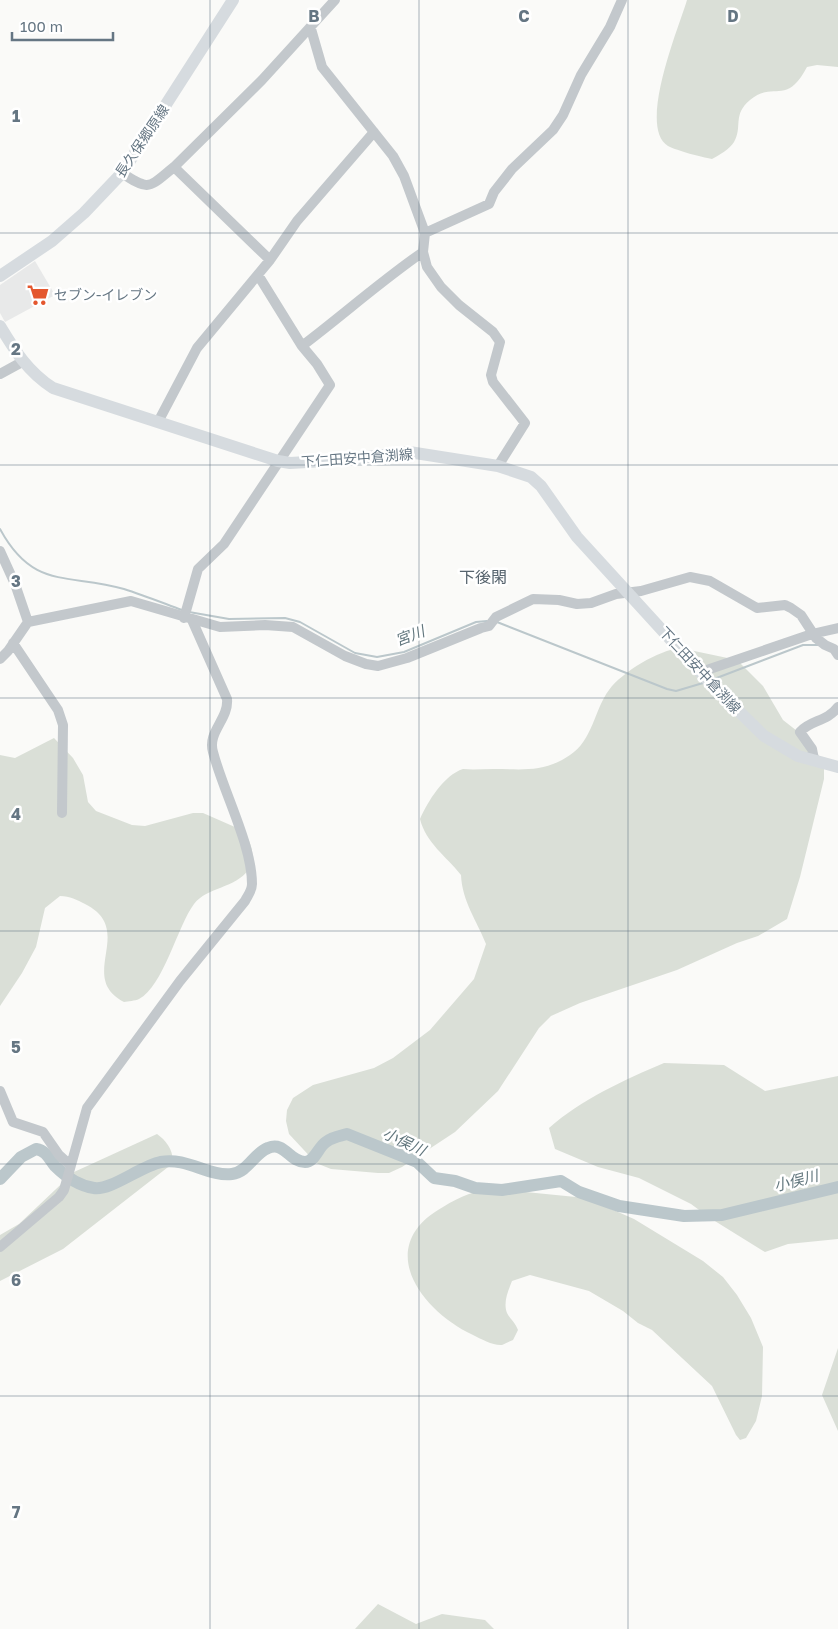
<svg xmlns="http://www.w3.org/2000/svg" width="838" height="1629" font-family="'Golos Text','Noto Sans JP',sans-serif">
<rect width="100%" height="100%" fill="#fafaf8"/>
<path fill="#e8e9e9" d="M35 261 55 295 5 322 0 313V285Z"/>
<path fill="#dadfd7" d="M687 0H838V67L817 65 807 67C786 107 773 80 750 100 732 115 743 127 734 142 730 149 719 155 712 159 701 157 678 151 668 146 637 127 679 27 687 0Z
M680 648 737 660 763 686 783 720 806 738 816 750 824 766V779L800 877 787 919 758 936 737 943 677 970 580 1003 551 1016 539 1028 498 1091 455 1132 402 1167 389 1173H378L331 1169 316 1163 289 1134 286 1121 287 1110 293 1098 313 1085 374 1068 393 1058 430 1030 474 979 486 944C477 921 462 901 461 875 446 856 426 843 420 819 428 801 444 775 463 769 473 770 483 769 493 769 523 769 544 773 570 755 593 740 594 710 609 690 622 672 659 650 680 648Z
M54 738 73 758 83 775 88 802 96 811 132 825 145 826 193 813H203L244 831C251 843 257 857 248 870 236 888 207 887 194 904 178 925 163 987 139 999 135 1001 128 1001 124 1002 76 977 137 930 85 904 77 900 70 896 60 896L45 908 36 947 22 973 0 1006V755L15 758Z
M664 1063 724 1065 765 1091 838 1076V1239L788 1244 765 1252 710 1218 691 1204 639 1178 598 1167 555 1149 549 1128C582 1099 624 1080 664 1063Z
M157 1134C167 1141 175 1153 172 1164L63 1249 0 1281V1235L19 1224 74 1172Z
M496 1189 586 1198 634 1219 703 1261 723 1277 737 1295 751 1318 763 1347 762 1396 756 1421 746 1438 740 1440 736 1435 712 1386 652 1330 638 1323 623 1311 589 1291 530 1275 512 1281C508 1291 503 1303 507 1313 510 1319 515 1322 518 1330L513 1340C510 1341 505 1344 502 1345 494 1346 481 1339 473 1335 420 1310 373 1246 443 1207 461 1196 475 1190 496 1189Z
M838 1348V1431L822 1395Z
M378 1604 416 1624 442 1614 485 1620 494 1629H355Z"/>
<g fill="none" stroke-linecap="round" stroke-linejoin="round">
<path stroke="#bbc7cb" stroke-width="2" d="M0 529C33 590 67 573 124 589 143 595 163 603 182 610
M189 612 229 619 285 618 300 622 355 653 377 657 404 652 476 622 487 621
M497 622 667 689 676 691 703 683
M714 679 803 645H818"/>
<path stroke="#bbc7cb" stroke-width="12" d="M0 1179 21 1157 36 1149C47 1151 49 1159 55 1166 66 1177 80 1186 94 1188 110 1191 141 1166 161 1162 187 1157 209 1177 232 1174 248 1172 254 1153 268 1148 285 1141 289 1162 305 1162 315 1162 318 1147 326 1142 332 1137 340 1136 347 1134L417 1162 434 1178 455 1181 475 1188 502 1190 561 1181 579 1192 619 1206 684 1216 722 1215 838 1187"/>
<path stroke="#c3c8cc" stroke-width="10" d="M311 29 322 67 393 156 404 176 425 233 423 252 427 267 441 287 459 305 493 332 500 342 491 375 493 382 525 423 498 466
M174 167 270 260
M122 173C150 192 149 187 174 167L262 80 335 0
M425 233 489 204 494 192 512 169 553 130 563 115 581 75 610 27 622 0
M302 346C343 315 381 281 423 252
M0 374 22 362
M158 422 197 348 270 260 297 221 374 132
M0 551 15 584 28 622
M184 618 198 569 224 544 330 385 317 364 302 346 258 275
M13 643 58 710 63 725 62 813
M0 659 8 651 28 622 131 601 220 627 265 625 293 627 345 656 366 664 378 666 407 658 481 628 489 626 496 617 533 599 559 600 577 604 591 603 616 594 641 591 690 577 710 581 757 608 785 605 791 608 801 615 816 638 825 645 834 649 838 655
M701 672 812 634 838 628
M814 760 812 749 800 732C810 720 827 722 838 707
M0 1091 13 1122 43 1132 59 1155 70 1165
M0 1247 59 1197 64 1190 87 1108 180 981 245 901C248 895 252 891 252 884 252 845 223 791 213 752 207 732 229 719 227 699L192 620"/>
<path stroke="#d6dbdf" stroke-width="12" d="M0 276 52 241 84 213 122 173 233 0
M0 326C15 351 28 372 53 388L278 461 290 463 342 460 409 452 498 466 531 477 541 486 577 537 713 686 764 736 798 756 838 767"/>
</g>
<path fill="none" stroke="#657683" stroke-width="1" stroke-opacity="0.55" d="M210 0V1629M419 0V1629M628 0V1629M0 233H838M0 465H838M0 698H838M0 931H838M0 1164H838M0 1396H838"/>
<defs>
<g id="supermarket-bare" transform="scale(1.725)"><path d="M-6-5.5h2.5l.6 2H6L4.5 2H-2.5L-4.4-4H-6ZM-1.5 3.2a1.3 1.3 0 1 0 .1 0ZM3 3.2a1.3 1.3 0 1 0 .1 0Z" fill="#e4572e" stroke="#fff" stroke-width="2.5" paint-order="stroke"/></g>
</defs>
<g fill-rule="evenodd">
<use href="#supermarket-bare" x="38" y="295"/>
</g>
<g text-anchor="middle" stroke-width="5" stroke-linejoin="round" paint-order="stroke">
<g font-size="14" fill="#657683" stroke="#fff">
<text transform="translate(142 141) rotate(-56)" y="5">長久保郷原線</text>
<text transform="translate(357 458) rotate(-4)" y="5">下仁田安中倉渕線</text>
<text transform="translate(700 670) rotate(47)" y="5">下仁田安中倉渕線</text>
</g>
<g font-size="14" fill="#657683" stroke="#fff" text-anchor="start">
<text x="54" y="300">セブン-イレブン</text>
</g>
<g font-size="15" font-style="italic" fill="#60757c" stroke="#fff">
<text transform="translate(410 636) rotate(-21)" y="5">宮川</text>
<text transform="translate(404 1142) rotate(25)" y="5">小俣川</text>
<text transform="translate(796 1181) rotate(-14)" y="5">小俣川</text>
</g>
<g font-size="16" fill="#57646e" stroke="#fff">
<text x="483" y="583">下後閑</text>
</g>
</g>
<g font-size="16" text-anchor="middle" font-weight="bold" fill="#657683" stroke="#fff" stroke-width="5" stroke-linejoin="round" paint-order="stroke">
<text x="314" y="22">B</text>
<text x="524" y="22">C</text>
<text x="733" y="22">D</text>
<text x="16" y="122">1</text>
<text x="16" y="355">2</text>
<text x="16" y="587">3</text>
<text x="16" y="820">4</text>
<text x="16" y="1053">5</text>
<text x="16" y="1286">6</text>
<text x="16" y="1518">7</text>
</g>
<path d="M12 32v8h101v-8" fill="none" stroke="#657683" stroke-width="2.5"/>
<text x="20" y="32" font-size="15" fill="#657683" stroke="#ffffff" stroke-width="4" paint-order="stroke">100 m</text>
</svg>
